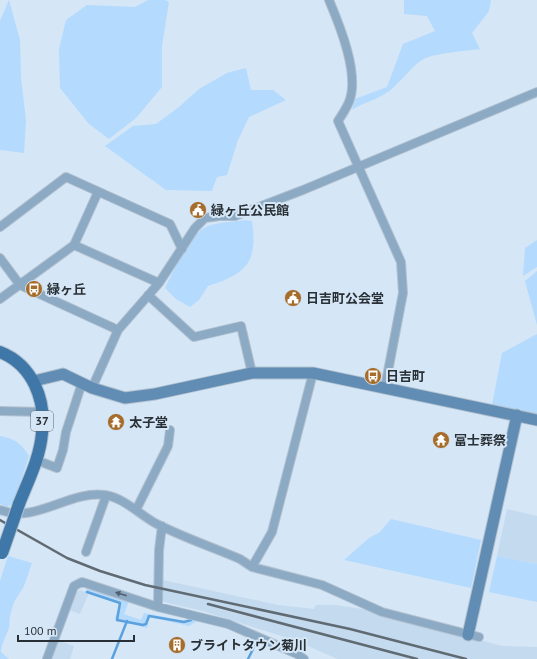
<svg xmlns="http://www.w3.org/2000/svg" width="537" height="659" font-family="'PT Sans','Noto Sans JP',sans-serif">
<rect width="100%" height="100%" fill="#d5e6f6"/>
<path fill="#c4daef" d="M507 509 537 516V564L497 556Z
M163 580 278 605 314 609 316 605H335L369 610 502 646 537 647V659H337L297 641 203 611 164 602 162 600Z
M80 590 89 593 80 614 69 610 75 594Z
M57 640 74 646 70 659H50Z"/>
<path fill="#b4dafe" d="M9 0 20 40 21 78 26 120 24 153 0 150V21Z
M148 0H165L169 2 162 46V87L136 118 109 139 89 124 60 88 59 49 66 20 87 5 135 7Z
M404 0H491L489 11 472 33 480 49C466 51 433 53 422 60 410 67 398 87 383 95 373 101 362 103 352 110L355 99 387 87 403 44 435 31 427 16 404 14Z
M246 68 251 90H273L286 100 249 117 238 140 227 175 217 177 212 191 166 190 105 146 133 126 156 124 179 107 199 89 227 73Z
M245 220 252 221C258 263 246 274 208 286L199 300 190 307 176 299 165 288C173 272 190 233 208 226 220 222 232 222 245 220Z
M537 240V267L523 276 525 248Z
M537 271V325L525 281Z
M537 334V416L492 405 502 353Z
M0 436C15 439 21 443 29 456L13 504 7 507 0 504Z
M391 519 481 540 471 588 344 560 369 538 380 532Z
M8 556 32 563 24 586 14 602 10 616 9 628 2 645 1 652 9 659H0V581Z
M497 556 537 564V602L489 592Z
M87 588 129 601 124 614 141 620 144 613 185 621 189 619 197 621 189 626 150 617 147 628 116 620 115 618 120 603 86 592Z"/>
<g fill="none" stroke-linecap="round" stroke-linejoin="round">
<path stroke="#5ba1dd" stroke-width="2.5" d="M87 592 120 603 117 620 143 625 146 624 149 616 184 622 191 620
M112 659 127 621
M248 659 256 643"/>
<g stroke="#b2c1cf" stroke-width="10">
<path id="street" d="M329 0C340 26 360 75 349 102 346 109 342 115 338 121L401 262 403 293 385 387
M98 192 74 245 159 283
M0 227 66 177 170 224 182 249
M0 258 20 285 118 330
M148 295 194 337 241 326 252 373
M0 299 74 245
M92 388 118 330 159 283 195 228 205 218 220 216H235L303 190 537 92
M0 411 42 412
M44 463 57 468 63 450 66 432 82 383
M0 510C36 524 69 490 105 495 124 498 139 514 155 523 182 537 212 547 240 559L252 567 322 585 382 612 479 637
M136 510 168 446 170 430
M86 552 106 496
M252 567 272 532 313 373
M158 607 159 550 162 526
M47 659 74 586 82 582 158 607 228 624 297 654 304 659"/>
</g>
<g stroke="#b2c1cf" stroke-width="13">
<path id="secondary" d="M34 381 63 374 92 388 125 398 155 394 252 373H313L537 420
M468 635 517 415"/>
</g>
<g stroke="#b2c1cf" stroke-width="14">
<path id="primary" d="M0 352C33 365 46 400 42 433 40 458 28 481 19 504"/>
</g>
<use href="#street" stroke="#8daac5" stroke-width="8"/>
<use href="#secondary" stroke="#618db4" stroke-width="11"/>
<use href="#primary" stroke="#3f78a8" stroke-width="12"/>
<path stroke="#606a73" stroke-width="2.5" d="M0 520 67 558 100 571 145 585 350 629 466 659
M208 604 417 659"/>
<g stroke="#b2c1cf" stroke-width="14" stroke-linecap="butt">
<path id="primary-bridge" d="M2 553 19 504"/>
</g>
<use href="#primary-bridge" stroke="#3f78a8" stroke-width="12"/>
</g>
<defs><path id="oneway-solid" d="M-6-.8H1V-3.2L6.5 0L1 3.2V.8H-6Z"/></defs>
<use fill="#50606f" href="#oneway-solid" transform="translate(121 594) rotate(-162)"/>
<defs>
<g id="civic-disc" transform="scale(0.9)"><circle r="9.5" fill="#a56c2b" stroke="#d5e6f6"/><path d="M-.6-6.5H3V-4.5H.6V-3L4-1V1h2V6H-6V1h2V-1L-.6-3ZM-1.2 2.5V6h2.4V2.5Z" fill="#fff"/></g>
<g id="bus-disc" transform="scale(0.9)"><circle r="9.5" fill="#a56c2b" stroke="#d5e6f6"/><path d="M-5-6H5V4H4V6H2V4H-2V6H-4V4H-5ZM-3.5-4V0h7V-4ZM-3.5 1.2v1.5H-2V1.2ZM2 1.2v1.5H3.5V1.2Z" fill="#fff"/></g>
<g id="temple-disc" transform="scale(0.9)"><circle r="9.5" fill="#a56c2b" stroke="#d5e6f6"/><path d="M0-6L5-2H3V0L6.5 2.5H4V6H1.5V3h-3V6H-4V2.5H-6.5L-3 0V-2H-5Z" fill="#fff"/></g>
<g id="building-disc" transform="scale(0.9)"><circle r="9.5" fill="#a56c2b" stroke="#d5e6f6"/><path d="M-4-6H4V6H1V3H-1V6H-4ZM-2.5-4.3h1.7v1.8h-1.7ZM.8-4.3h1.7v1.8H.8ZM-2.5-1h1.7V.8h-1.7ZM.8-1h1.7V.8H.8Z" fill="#fff"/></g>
</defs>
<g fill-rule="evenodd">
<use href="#civic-disc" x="198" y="210"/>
<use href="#bus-disc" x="34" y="289"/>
<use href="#civic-disc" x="293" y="298"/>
<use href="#bus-disc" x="373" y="376"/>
<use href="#temple-disc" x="116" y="422"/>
<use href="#temple-disc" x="441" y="440"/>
<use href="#building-disc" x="177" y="645"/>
</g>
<g text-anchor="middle" stroke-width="4" stroke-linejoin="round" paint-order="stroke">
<rect fill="#d5e6f6" stroke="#5c666f" stroke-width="1" x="31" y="411" width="22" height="20" rx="3"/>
<g font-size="12" font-weight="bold" fill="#282f35">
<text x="42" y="425">37</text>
</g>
<g font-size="13" font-weight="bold" fill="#282f35" stroke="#d5e6f6" text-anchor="start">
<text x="211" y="215">緑ヶ丘公民館</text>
<text x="47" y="294">緑ヶ丘</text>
<text x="306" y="303">日吉町公会堂</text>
<text x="386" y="381">日吉町</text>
<text x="129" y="427">太子堂</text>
<text x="454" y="445">富士葬祭</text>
<text x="190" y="650">ブライトタウン菊川</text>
</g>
</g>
<path d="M18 635v6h116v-6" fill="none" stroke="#282f35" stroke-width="2"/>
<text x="24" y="635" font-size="12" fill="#282f35" stroke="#d5e6f6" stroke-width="3" paint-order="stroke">100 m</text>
</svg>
